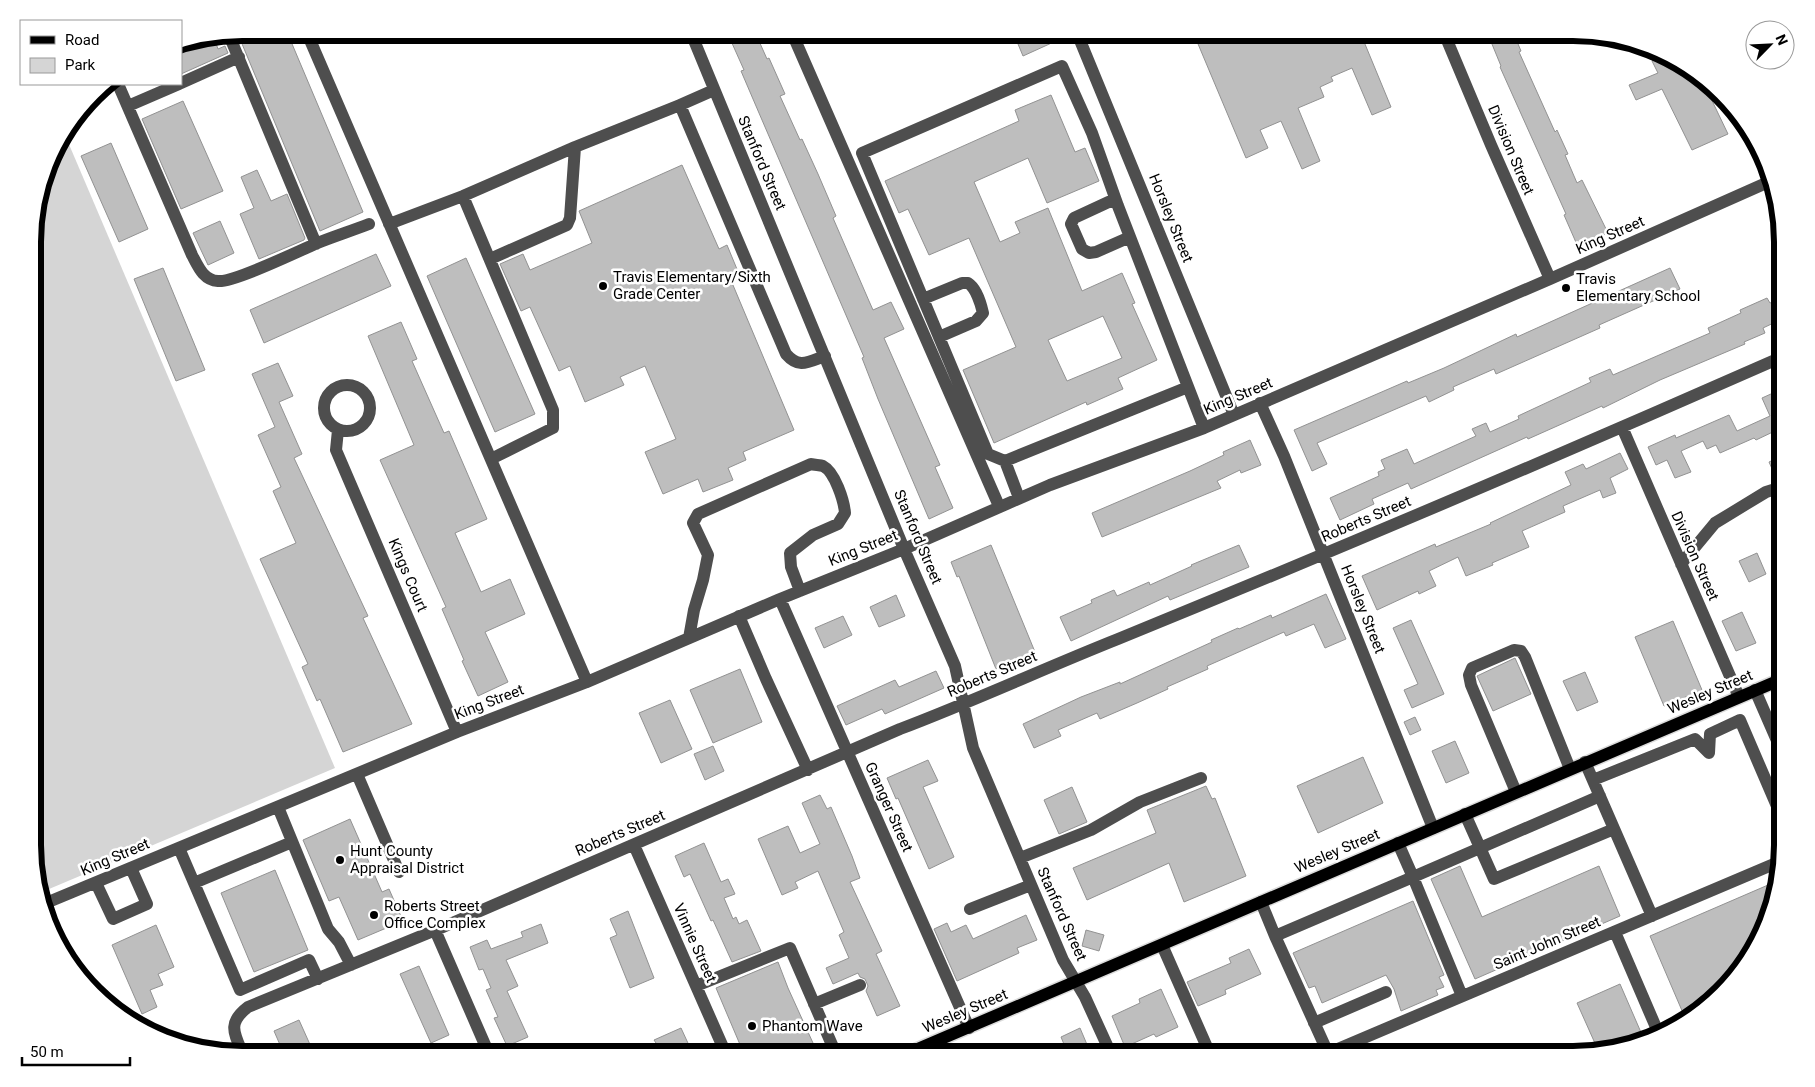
<svg xmlns="http://www.w3.org/2000/svg" width="1815" height="1087" font-family="Roboto,sans-serif">
<rect width="100%" height="100%" fill="#fff"/>
<path fill="#d5d5d5" d="M65 135 335 768 42 892 34 872V215L54 149Z"/>
<path fill="#bebebe" stroke="#929292" fill-rule="evenodd" d="M255 32H287L363 212 320 231 240 39Z
M727 32H755L767 59 769 58 785 94 780 96 800 140 802 139 818 174 836 216 833 218 869 301 873 310 891 302 904 329 884 338 940 465 935 467 953 508 929 519 878 399 862 358 864 357 759 113 741 71 744 70Z
M1013 32H1053L1056 41 1023 56Z
M1193 32H1360L1391 107 1372 115 1352 68 1331 77 1333 81 1320 87 1324 97 1298 108 1320 161 1302 169 1281 121 1260 130 1268 148 1246 158Z
M1487 32H1513L1521 51 1519 52 1555 132 1557 130 1568 154 1565 155 1577 183 1582 180 1608 233 1578 247 1564 215 1566 214 1500 67 1501 66Z
M214 38 218 49 225 46 228 53 181 74V45Z
M1665 56 1678 61 1705 86 1728 134 1692 150 1662 89 1636 100 1629 85 1658 73 1652 61Z
M1051 95 1075 152 1085 148 1099 181 1047 203 1028 158 974 182 1000 242 1020 233 1015 222 1048 208 1082 291 1122 273 1135 303 1132 304 1157 360 1118 378 1123 389 1087 405 1086 402 994 443 963 370 1016 347 969 238 929 255 908 209 899 213 885 181 1019 121 1015 110ZM1103 316 1122 358 1067 381 1048 340Z
M183 101 223 191 181 209 142 119Z
M111 143 148 229 119 242 81 156Z
M682 165 719 249 727 245 739 274 730 278 794 430 743 452 746 460 728 468 733 480 703 492 698 479 663 494 645 452 676 439 645 366 620 377 624 385 585 402 570 366 559 371 530 307 521 311 500 264 523 254 530 270 592 243 579 211Z
M257 170 271 201 287 194 305 238 304 240 259 259 240 214 254 208 241 177Z
M220 221 234 253 208 265 193 233Z
M376 254 391 286 264 343 250 310Z
M466 258 535 414 495 432 427 276Z
M163 268 205 370 176 381 134 279Z
M1670 268 1680 289 1599 325 1600 328 1496 374 1494 369 1453 387 1454 390 1429 402 1426 396 1317 443 1327 464 1312 471 1294 430 1407 381 1408 383 1444 368 1516 334 1517 337Z
M1767 298 1770 303 1782 299V319L1763 328 1765 333 1744 342 1745 344 1660 380 1603 408 1602 406 1528 439 1527 437 1411 489 1408 483 1372 499 1374 504 1340 520 1330 498 1379 476 1378 472 1385 469 1381 460 1407 449 1414 464 1476 436 1472 429 1486 423 1490 432 1519 419 1518 416 1591 382 1589 378 1610 369 1613 375 1710 333 1708 328 1741 313 1740 310Z
M401 322 417 359 412 361 444 433 449 431 487 519 455 533 481 592 510 579 525 614 485 632 508 682 478 696 462 661 464 660 442 609 446 607 380 460 414 445 368 336Z
M278 363 293 396 279 402 302 454 294 458 368 616 363 618 412 724 343 752 320 699 317 701 302 667 308 664 260 559 296 543 273 491 281 487 258 435 275 427 252 374Z
M1782 389V443L1777 430 1756 440 1754 438 1720 453 1716 445 1707 449 1703 441 1681 451 1691 472 1675 478 1667 460 1656 465 1648 447 1675 435 1676 438 1729 415 1737 431 1770 416 1762 398Z
M1250 440 1261 465 1241 473 1240 470 1217 481 1221 488 1102 537 1092 513 1190 471 1224 455 1223 452Z
M1620 453 1628 469 1610 478 1616 493 1603 498 1600 490 1563 506 1565 512 1522 531 1529 547 1492 563 1493 565 1466 576 1458 557 1429 571 1436 586 1419 594 1418 591 1377 610 1362 576 1435 544 1436 547 1491 524 1490 523 1571 485 1565 472 1583 464 1586 469Z
M1782 456V479L1777 480 1769 462Z
M991 545 1035 652 996 669 959 576 957 577 951 562Z
M1239 545 1249 567 1170 600 1168 596 1071 641 1060 617 1092 603 1091 600 1114 590 1117 596 1149 582 1150 585 1192 566 1191 565Z
M1757 553 1766 574 1749 582 1739 561Z
M1326 594 1346 639 1325 648 1314 624 1286 636 1284 632 1207 666 1208 669 1167 687 1168 689 1137 703 1100 719 1097 713 1058 730 1061 736 1034 748 1023 724 1081 697 1120 682V684L1212 642 1211 640 1238 628 1239 629 1271 615 1272 618Z
M896 595 905 616 879 627 870 607Z
M1742 612 1756 643 1736 651 1722 621Z
M843 616 852 635 824 648 815 628Z
M1411 620 1444 694 1412 708 1404 690 1418 684 1393 628Z
M1673 621 1702 690 1664 706 1635 637Z
M1515 658 1531 694 1493 711 1477 676Z
M740 669 762 722 713 743 690 690Z
M936 671 944 688 885 714 882 709 846 725 837 706 895 680 899 687Z
M1585 672 1598 702 1577 711 1563 681Z
M670 700 692 749 661 763 639 713Z
M1415 717 1421 730 1410 735 1404 722Z
M1455 741 1469 773 1446 783 1432 751Z
M713 746 724 771 705 780 694 754Z
M1363 757 1383 803 1318 833 1297 786Z
M928 760 938 781 923 787 954 857 929 869 898 798 896 799 887 778Z
M1206 786 1212 799 1215 798 1246 876 1184 902 1169 863 1087 900 1073 868 1156 833 1147 810Z
M1072 787 1087 822 1059 834 1044 800Z
M820 795 827 809 831 807 852 856 860 878 850 882 882 951 876 954 900 1006 877 1016 866 991 868 986 865 979 860 977 858 973 833 984 826 968 849 958 839 935 844 932 818 871 795 882 798 888 782 895 758 839 788 826 800 853 820 844 802 803Z
M350 819 382 892 389 889 403 921 358 940 339 897 329 901 303 840Z
M704 843 721 882 728 879 735 894 724 898 733 919 736 917 739 924 747 920 761 951 732 962 713 920 711 921 690 874 684 877 675 856Z
M1460 866 1482 917 1599 866 1620 916 1475 979 1431 879Z
M275 870 308 950 254 972 221 893Z
M1775 882 1754 950 1721 993 1686 1020 1650 936Z
M1413 901 1444 975 1439 977 1444 987 1436 990 1438 995 1401 1011 1394 989 1386 975 1322 1003 1315 986 1309 988 1293 953Z
M628 911 654 978 630 988 610 938 617 935 610 919Z
M1026 915 1037 940 1017 948 1019 953 957 981 934 929 947 923 951 932 966 925 973 939Z
M541 924 548 943 506 960 518 986 507 991 528 1037 507 1046 494 1018 498 1017 486 990 491 988 483 969 479 970 470 947 487 940 491 949 523 937 521 932Z
M156 925 174 967 158 974 163 985 150 990 157 1007 142 1014 112 945Z
M1086 930 1104 935 1099 951 1082 946Z
M1249 949 1261 974 1225 990 1226 994 1198 1006 1187 982 1231 963 1229 958Z
M778 962 788 988 818 1054H744L716 988Z
M419 966 449 1035 431 1043 400 974Z
M1620 984 1643 1037 1598 1050 1577 1003Z
M1161 989 1178 1027 1156 1037 1154 1034 1125 1047 1112 1016 1140 1003 1139 999Z
M299 1020 312 1049 299 1054H284L274 1031Z
M681 1028 693 1054H631L656 1043 654 1040Z
M1080 1028 1091 1054H1068L1061 1037Z"/>
<g fill="none" stroke-linecap="round" stroke-linejoin="round">
<g stroke="#dbdbdb" stroke-width="15">
<path id="major" d="M906 1054 1782 679"/>
</g>
<path stroke="#4e4e4e" stroke-width="12" d="M307 33 587 682
M691 33 904 549 955 666 973 748 1063 960 1085 997 1111 1054
M792 33 999 506
M1077 33 1234 415
M1444 33 1491 145 1550 279
M229 35 316 244
M181 83 239 57
M118 84 192 255C198 266 203 280 218 281 232 283 297 252 315 244 332 237 351 231 369 224
M714 90 680 105 786 354C799 369 808 362 825 356
M128 106 179 84
M463 196 553 410V428L491 459
M1115 199 1074 218 1071 224 1082 249 1089 253 1096 252 1130 237
M389 224 463 196 575 147
M490 259 567 225 570 218 575 147 680 105
M923 299 962 283H968C976 288 981 304 983 313L976 321 939 337
M324 408a23 23 0 1 1 46 0a23 23 0 1 1-46 0Z
M1188 387 1005 461 988 454 862 153 1062 66 1092 133 1118 206 1204 428
M1260 403 1284 456 1433 828
M1622 427 1739 697
M338 430 336 450 457 732
M1005 461 1019 498
M1681 564 1715 523 1766 492 1782 487
M780 599 969 1028
M739 616 766 679 808 770
M689 638 694 610 703 580 708 555 693 523 698 514 811 464C814 465 820 465 823 466 835 472 844 501 845 513L838 524 813 535 790 553 791 567 800 591
M1755 690 1782 752
M1585 762 1652 916
M357 774 399 872
M1593 780 1695 739 1709 753 1710 734 1740 720 1782 818
M1516 792 1471 685 1469 675 1472 668 1514 650 1521 651 1525 657 1570 769
M278 807 328 929 339 942 351 965
M1465 814 1494 879 1614 829
M634 845 726 1054
M179 848 240 990 309 960 318 979
M1020 858 1091 830 1140 802 1201 778
M96 883 113 919 147 904 131 868
M194 883 292 842
M1261 902 1275 936 1413 877 1398 843
M46 903 457 732 587 682 780 599 904 549 1050 485 1204 428 1550 279 1773 180
M970 909 1031 885
M435 930 489 1054
M1615 932 1658 1032
M1275 936 1328 1053
M1162 945 1210 1054
M696 986 790 948 836 1054
M1462 996 1413 877 1600 796
M814 1004 860 985
M1314 1023 1386 992
M243 1054C234 1033 227 1023 248 1007L443 927 900 729C974 701 1045 668 1118 639 1341 548 1562 454 1782 357
M1326 1054 1781 861"/>
<use href="#major" stroke="#000" stroke-width="12"/>
</g>
<g fill="#000" stroke="#fff" stroke-width="2">
<circle cx="603" cy="286" r="5"/>
<circle cx="1566" cy="288" r="5"/>
<circle cx="340" cy="860" r="5"/>
<circle cx="374" cy="915" r="5"/>
<circle cx="752" cy="1026" r="5"/>
</g>
<g text-anchor="middle" stroke-width="5" stroke-linejoin="round" paint-order="stroke">
<g font-size="15" fill="#000" stroke="#fff">
<text transform="translate(1511 150) rotate(67)" y="5">Division Street</text>
<text transform="translate(762 163) rotate(67)" y="5">Stanford Street</text>
<text transform="translate(1171 218) rotate(68)" y="5">Horsley Street</text>
<text transform="translate(1610 235) rotate(-24)" y="5">King Street</text>
<text transform="translate(1238 396) rotate(-23)" y="5">King Street</text>
<text transform="translate(1366 519) rotate(-23)" y="5">Roberts Street</text>
<text transform="translate(918 537) rotate(67)" y="5">Stanford Street</text>
<text transform="translate(863 548) rotate(-22)" y="5">King Street</text>
<text transform="translate(1695 556) rotate(66)" y="5">Division Street</text>
<text transform="translate(408 575) rotate(67)" y="5">Kings Court</text>
<text transform="translate(1363 609) rotate(68)" y="5">Horsley Street</text>
<text transform="translate(992 674) rotate(-23)" y="5">Roberts Street</text>
<text transform="translate(1710 692) rotate(-23)" y="5">Wesley Street</text>
<text transform="translate(489 702) rotate(-21)" y="5">King Street</text>
<text transform="translate(889 807) rotate(66)" y="5">Granger Street</text>
<text transform="translate(620 833) rotate(-23)" y="5">Roberts Street</text>
<text transform="translate(1337 851) rotate(-23)" y="5">Wesley Street</text>
<text transform="translate(115 857) rotate(-23)" y="5">King Street</text>
<text transform="translate(1062 914) rotate(66)" y="5">Stanford Street</text>
<text transform="translate(695 943) rotate(66)" y="5">Vinnie Street</text>
<text transform="translate(1547 943) rotate(-23)" y="5">Saint John Street</text>
<text transform="translate(965 1011) rotate(-23)" y="5">Wesley Street</text>
</g>
<g font-size="15" fill="#000" stroke="#fff" text-anchor="start">
<text x="613" y="282">Travis Elementary/Sixth<tspan x="613" dy="17">Grade Center</tspan></text>
<text x="1576" y="284">Travis<tspan x="1576" dy="17">Elementary School</tspan></text>
<text x="350" y="856">Hunt County<tspan x="350" dy="17">Appraisal District</tspan></text>
<text x="384" y="911">Roberts Street<tspan x="384" dy="17">Office Complex</tspan></text>
<text x="762" y="1031">Phantom Wave</text>
</g>
</g>
<path d="M0 0H1815V1087H0ZM242 41H1573A201 201 0 0 1 1774 242V845A201 201 0 0 1 1573 1046H242A201 201 0 0 1 41 845V242A201 201 0 0 1 242 41Z" fill="#fff" fill-rule="evenodd"/>
<path fill="none" stroke="#000" stroke-width="6" d="M242 41H1573A201 201 0 0 1 1774 242V845A201 201 0 0 1 1573 1046H242A201 201 0 0 1 41 845V242A201 201 0 0 1 242 41Z"/>
<rect x="20" y="20" width="162" height="65" fill="#ffffff" stroke="#999999"/>
<rect x="30" y="36" width="25" height="8" fill="#000000" stroke="#999999"/>
<text x="65" y="45" font-size="15" fill="#000000">Road</text>
<rect x="30" y="58" width="25" height="15" fill="#d5d5d5" stroke="#999999"/>
<text x="65" y="70" font-size="15" fill="#000000">Park</text>
<g transform="translate(1770 45) rotate(66)"><circle r="24" fill="#ffffff" stroke="#999999"/>
<path d="M0-4L9 19L0 12L-9 19Z" fill="#000000"/>
<text y="-8" font-size="14" font-weight="bold" text-anchor="middle" fill="#000000">N</text>
</g>
<path d="M22 1057v8h108v-8" fill="none" stroke="#000000" stroke-width="2.5"/>
<text x="30" y="1057" font-size="15" fill="#000000" stroke="#ffffff" stroke-width="4" paint-order="stroke">50 m</text>
</svg>
